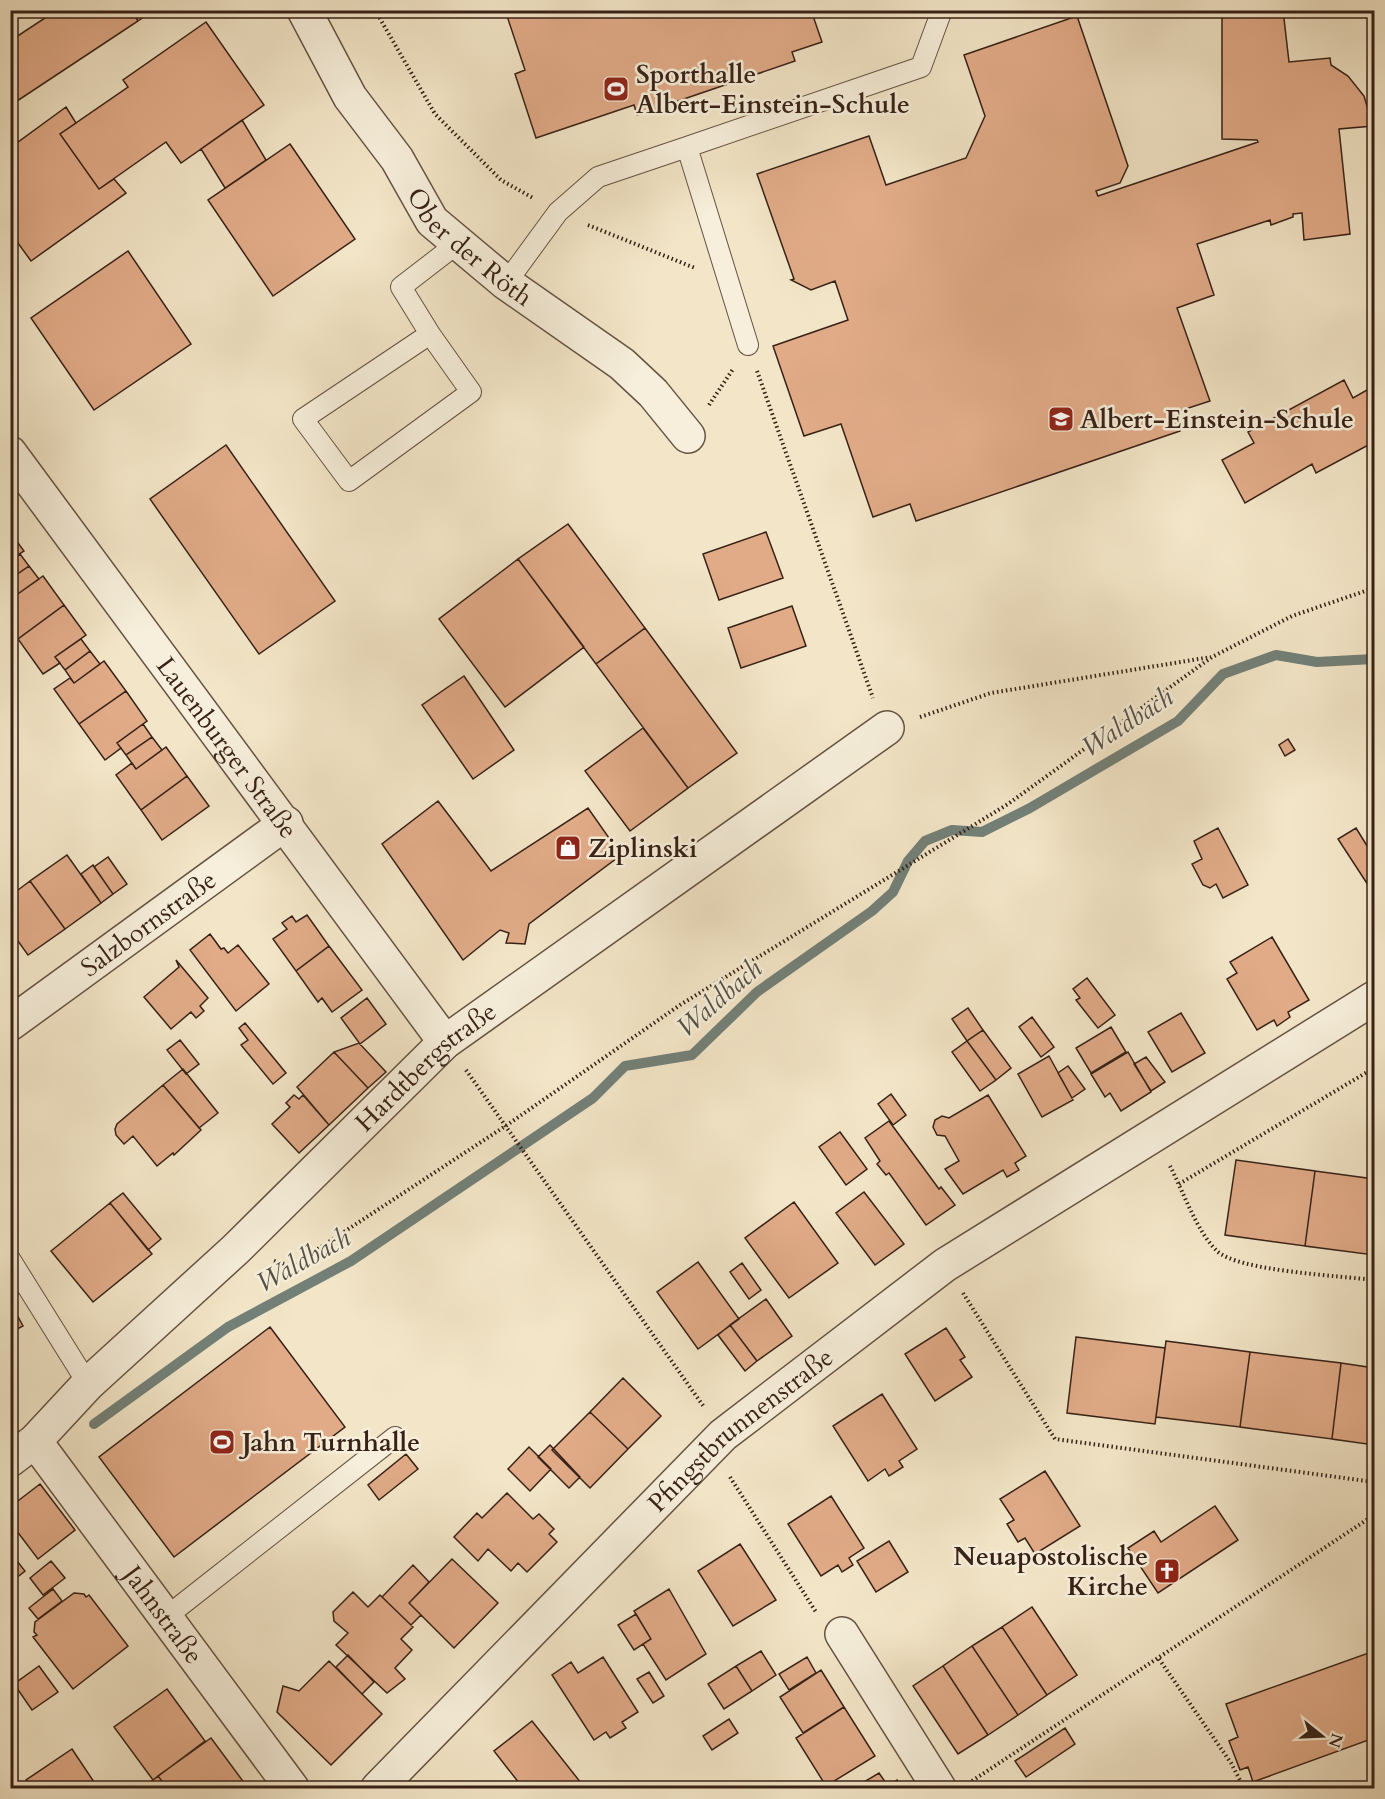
<svg xmlns="http://www.w3.org/2000/svg" width="1385" height="1799" font-family="Cardo,serif">
<rect width="100%" height="100%" fill="#f3e6c8"/>
<filter id="stains"><feTurbulence type="fractalNoise" baseFrequency=".00333" numOctaves="4"/><feColorMatrix values="0 0 0 0 .2 0 0 0 0 .09 0 0 0 0 .02 0 0 0 .5 -.17"/></filter>
<radialGradient id="worn" r=".72"><stop offset=".6" stop-color="#630" stop-opacity="0"/><stop offset="1" stop-color="#630" stop-opacity=".3"/></radialGradient>
<g fill="none" stroke-linecap="round" stroke-linejoin="round">
<path stroke="#738078" stroke-width="10" d="M94 1424 228 1327 351 1261 593 1098 625 1066 692 1055 757 992 872 911 893 892 908 861 925 841 952 830 982 832 1030 808 1178 721 1223 674 1276 655 1317 662 1374 659"/>
</g>
<path fill="#e1ab88" stroke="#372117" stroke-width="1.5" d="M57 10H131L138 21 11 105 10 41Z
M131 10H154L138 21Z
M505 10H811L822 42 792 52 795 61 637 115 634 105 536 138 515 74 525 70Z
M1222 10H1283L1289 62 1330 58 1331 65 1348 76 1364 96 1373 126 1339 129 1350 234 1304 240 1302 213 1293 214V217L1271 225 1270 220 1197 244 1214 295 1177 308 1210 401 1173 413 1180 431 916 521 910 504 873 517 841 424 804 436 773 346 848 320 835 281 811 290 791 280 794 279 757 174 869 136 886 185 966 158 985 116 964 55 1077 16 1128 166 1120 183 1096 191 1098 196 1258 142 1257 140 1222 139Z
M206 22 264 105 181 163 166 142 99 189 60 134 128 87 123 80Z
M66 107 76 123 60 134 99 189 114 179 126 193 31 261 10 232V148Z
M242 120 266 160 225 188 201 149Z
M290 144 355 239 273 296 208 200Z
M128 251 191 344 94 410 31 318Z
M1344 380 1353 398 1374 386V442L1316 473 1312 464 1245 503 1222 460 1254 443 1248 432Z
M226 445 335 601 259 654 150 499Z
M568 524 645 628 596 664 518 559Z
M10 532 24 551 10 560Z
M766 532 783 578 719 600 703 554Z
M20 554 29 566 10 579V560Z
M518 559 584 647 505 707 439 619Z
M29 566 39 579 12 598 10 579Z
M43 576 64 605 18 639 10 629V595L12 598Z
M64 605 86 635 55 657 60 663 43 674 18 639Z
M792 606 806 646 741 668 728 628Z
M645 628 737 753 688 788 596 664Z
M81 639 90 651 65 670 55 657Z
M90 651 100 664 74 683 65 670Z
M104 661 126 691 79 724 54 689 70 678 74 683Z
M464 676 514 750 473 779 422 705Z
M126 691 147 721 117 743 121 748 105 760 79 724Z
M143 724 152 737 126 755 117 743Z
M643 728 688 788 630 831 585 771Z
M152 737 162 750 136 769 126 755Z
M1288 739 1295 750 1285 756 1279 745Z
M166 747 187 776 141 810 116 775 132 763 136 769Z
M187 776 209 806 162 840 141 810Z
M438 801 491 871 588 808 621 855 529 924 525 944 506 943 509 933 500 930 463 960 382 844Z
M1218 828 1248 885 1223 898 1216 884 1210 888 1203 885 1192 864 1202 859 1194 841Z
M1356 828 1374 857V886L1370 888 1338 839Z
M67 855 101 903 65 929 30 881Z
M108 857 127 884 113 894 94 867Z
M93 865 113 894 101 903 81 874Z
M30 881 65 929 28 955 10 930V896Z
M307 915 329 946 296 971 273 939 287 929 282 923 292 916 296 922Z
M210 934 221 949 224 948 228 953 238 945 269 984 236 1011 190 950Z
M1272 937 1309 1000 1288 1012 1290 1017 1277 1026 1274 1020 1257 1030 1227 979 1237 973 1230 962Z
M329 946 362 990 332 1012 322 998 318 1002 296 971Z
M176 960 208 998 200 1006 204 1011 196 1018 191 1012 171 1029 144 997 179 967Z
M1087 978 1115 1015 1098 1028 1076 1000 1080 998 1073 989Z
M367 998 386 1024 360 1044 341 1018Z
M968 1008 983 1030 967 1041 952 1019Z
M1181 1013 1205 1053 1172 1072 1148 1032Z
M1032 1017 1054 1047 1041 1057 1019 1027Z
M245 1023 286 1073 273 1084 241 1045 248 1040 239 1028Z
M1111 1027 1126 1052 1091 1073 1076 1048Z
M983 1030 1011 1068 996 1080 967 1041Z
M180 1040 199 1064 186 1074 167 1050Z
M967 1041 996 1080 980 1091 952 1052Z
M359 1043 386 1072 368 1088 334 1052Z
M334 1052 368 1088 329 1125 297 1087Z
M1128 1052 1151 1092 1121 1111 1110 1093 1105 1097 1091 1074Z
M1049 1056 1073 1100 1042 1117 1018 1074Z
M1146 1057 1165 1082 1151 1091 1134 1064Z
M1068 1066 1085 1089 1072 1098 1058 1073Z
M183 1069 218 1113 199 1128 163 1085Z
M163 1085 201 1130 174 1155 173 1153 157 1166 133 1136 124 1144 116 1135 115 1129 117 1124Z
M891 1094 906 1115 893 1125 878 1104Z
M294 1095 299 1099 303 1095 329 1125 299 1153 272 1124 290 1107 286 1103Z
M988 1095 1026 1156 1015 1163 1019 1170 1007 1177 1003 1170 963 1194 945 1169 959 1161 945 1136 937 1135 933 1127 935 1120 942 1116 949 1118Z
M889 1121 939 1189 941 1187 955 1205 926 1225 889 1173 886 1175 877 1164 880 1161 865 1138Z
M840 1132 867 1169 846 1185 819 1147Z
M1236 1160 1315 1171 1305 1246 1225 1235Z
M1315 1171 1374 1179V1255L1305 1246Z
M864 1192 904 1244 875 1265 836 1213Z
M123 1193 161 1239 148 1250 110 1203Z
M794 1202 838 1263 789 1298 745 1238Z
M110 1203 152 1254 93 1302 51 1251Z
M698 1262 739 1319 698 1349 657 1292Z
M742 1263 761 1290 749 1299 730 1272Z
M10 1282 18 1294 10 1299Z
M766 1299 792 1336 757 1361 730 1325Z
M10 1302 23 1326 10 1333Z
M730 1325 757 1361 745 1371 718 1335Z
M270 1327 345 1427 174 1557 99 1457Z
M946 1328 965 1357 960 1360 972 1377 935 1401 905 1354Z
M1076 1337 1165 1348 1155 1424 1067 1413Z
M1166 1341 1250 1352 1240 1427 1156 1417Z
M1250 1352 1341 1363 1332 1439 1240 1427Z
M1341 1363 1374 1368V1445L1332 1439Z
M623 1378 661 1416 628 1449 590 1412Z
M882 1394 917 1449 899 1461 903 1467 889 1476 885 1469 868 1481 833 1426Z
M590 1412 628 1449 590 1488 552 1450Z
M550 1445 580 1477 569 1488 538 1457Z
M529 1447 551 1469 530 1491 508 1469Z
M406 1454 418 1469 379 1500 368 1485Z
M1045 1471 1080 1526 1035 1554 1025 1538 1018 1542 1007 1524 1014 1520 1000 1499Z
M40 1484 75 1530 38 1559 10 1522V1507Z
M507 1493 533 1519 539 1514 554 1529 549 1534 557 1542 527 1572 518 1563 511 1571 488 1549 478 1561 454 1537 477 1513 482 1518Z
M831 1496 864 1548 849 1558 853 1565 842 1572 838 1565 821 1576 788 1524Z
M1215 1506 1238 1540 1158 1593 1128 1548 1154 1531 1161 1542Z
M889 1541 908 1572 876 1592 857 1561Z
M740 1544 776 1600 733 1626 698 1571Z
M10 1552 25 1571 11 1582H10Z
M452 1559 498 1603 454 1648 409 1603Z
M51 1561 65 1578 43 1595 30 1578Z
M413 1565 429 1582 409 1603 421 1615 411 1625 382 1597Z
M53 1589 62 1601 38 1619 29 1608Z
M669 1589 706 1654 666 1680 643 1644 651 1639 634 1611Z
M353 1592 368 1607 380 1595 413 1627 401 1639 412 1650 395 1668 405 1679 387 1693 336 1645 348 1633 334 1621 333 1612Z
M74 1593 84 1594 86 1597 89 1595 128 1646 73 1689 33 1637 37 1635 34 1632 35 1622Z
M1032 1607 1077 1675 1047 1695 1002 1627Z
M636 1614 651 1639 634 1650 618 1625Z
M1002 1627 1047 1695 1018 1715 972 1646Z
M972 1646 1018 1715 988 1735 943 1666Z
M761 1651 776 1675 752 1691 736 1666Z
M1374 1651V1738L1253 1782 1248 1767 1240 1770 1229 1741 1238 1737 1226 1704Z
M348 1655 374 1682 362 1694 336 1667Z
M603 1657 638 1712 622 1722 626 1728 610 1738 606 1732 594 1740 552 1675 571 1662 578 1673Z
M807 1657 816 1673 789 1690 779 1674Z
M329 1661 382 1714 331 1765 277 1712 283 1686 299 1691Z
M39 1666 58 1692 32 1710 14 1684Z
M736 1666 752 1691 724 1709 708 1684Z
M943 1666 988 1735 958 1754 913 1686Z
M821 1670 844 1707 803 1733 780 1697Z
M649 1672 664 1696 653 1703 637 1679Z
M167 1689 205 1741 153 1780 114 1727Z
M844 1707 875 1756 826 1786 796 1738Z
M729 1719 738 1733 712 1750 703 1736Z
M532 1721 585 1788H523L494 1751Z
M1065 1728 1075 1744 1026 1777 1015 1761Z
M211 1738 248 1788H167L158 1776Z
M72 1749 98 1788H32L26 1780Z
M879 1773 888 1786 854 1788Z
M158 1776 167 1788H141L153 1780Z
M897 1780 902 1788H884L888 1786Z"/>
<g fill="none" stroke-linecap="round" stroke-linejoin="round">
<g stroke="#665243" stroke-width="22">
<path id="lane" d="M506 283 558 212 598 177 687 147
M430 334 471 392 349 481 303 419 430 334 401 287 458 243
M748 345 687 147 921 67 942 10
M10 1259 88 1384
M166 1617 395 1437"/>
</g>
<g stroke="#665243" stroke-width="36">
<g id="street">
<path id="s1" d="M304 10 350 97 397 159 432 221 506 283 622 364 653 393 688 436"/>
<path id="s2" d="M10 453 445 1042"/>
<path id="s3" d="M10 1024 286 823"/>
<path id="s4" d="M35 1441 292 1788"/>
<path id="s5" d="M10 1460 35 1441 88 1384 236 1249 445 1042 887 728"/>
<path d="M842 1634 939 1788"/>
<path id="s6" d="M378 1788 723 1435 945 1265 1374 998"/>
</g>
</g>
<path stroke="#372117" stroke-width="4" stroke-dasharray="1.5 3" stroke-linecap="butt" d="M375 10 435 114 501 180 533 198
M588 225 695 268
M757 371 873 698
M709 405 733 369
M920 717 991 693 1211 657
M466 1070 704 1407
M1170 1166C1183 1191 1197 1232 1217 1251 1237 1271 1342 1276 1374 1280
M1179 1184 1374 1068
M274 1261 292 1266 507 1125 680 1005 1008 804 1212 657 1292 616 1374 588
M963 1293 1055 1439 1374 1482
M730 1477 816 1612
M1159 1659 1231 1763 1244 1788
M972 1781 1374 1515"/>
<use href="#lane" stroke="#f7efdb" stroke-width="20"/>
<use href="#street" stroke="#f7efdb" stroke-width="33"/>
</g>
<defs>
<g id="stadium-square" transform="scale(1.35)"><rect x="-9" y="-9" width="18" height="18" rx="4" fill="#8f2418" stroke="#f7efdb"/><path d="M0-5a6.5 5 0 1 0 0 10a6.5 5 0 1 0 0-10ZM-3.5-1.8h7v3.6h-7Z" fill="#fff"/></g>
<g id="school-square" transform="scale(1.35)"><rect x="-9" y="-9" width="18" height="18" rx="4" fill="#8f2418" stroke="#f7efdb"/><path d="M0-5L7-2L0 1L-7-2ZM-4 1L0 2.5L4 1V4Q0 6-4 4Z" fill="#fff"/></g>
<g id="shop-square" transform="scale(1.35)"><rect x="-9" y="-9" width="18" height="18" rx="4" fill="#8f2418" stroke="#f7efdb"/><path d="M-5-2.5h2.3a2.7 3.5 0 0 1 5.4 0H5L5.5 6h-11ZM-1.5-2.5h3a1.5 2.3 0 0 0-3 0Z" fill="#fff"/></g>
<g id="church-square" transform="scale(1.35)"><rect x="-9" y="-9" width="18" height="18" rx="4" fill="#8f2418" stroke="#f7efdb"/><path d="M-1.2-6h2.4v3.5h3.3v2.4h-3.3V6h-2.4V-.1h-3.3v-2.4h3.3Z" fill="#fff"/></g>
</defs>
<g fill-rule="evenodd">
<use href="#stadium-square" x="616" y="89"/>
<use href="#school-square" x="1061" y="419"/>
<use href="#shop-square" x="568" y="848"/>
<use href="#stadium-square" x="222" y="1442"/>
<use href="#church-square" x="1167" y="1571"/>
</g>
<g text-anchor="middle" stroke-width="5" stroke-linejoin="round" paint-order="stroke">
<g font-size="26" font-weight="bold" fill="#372117" stroke="#f7efdb" text-anchor="start">
<text x="636" y="83">Sporthalle<tspan x="636" dy="30">Albert-Einstein-Schule</tspan></text>
<text x="1080" y="428">Albert-Einstein-Schule</text>
<text x="588" y="857">Ziplinski</text>
<text x="242" y="1451">Jahn Turnhalle</text>
<text x="1148" y="1565" text-anchor="end">Neuapostolische<tspan x="1148" dy="30">Kirche</tspan></text>
</g>
<g font-size="26" fill="#372117" stroke="#f7efdb">
<text dy="9" stroke="none"><textPath href="#s1" startOffset="292">Ober der Röth</textPath></text>
<text dy="9" stroke="none"><textPath href="#s2" startOffset="366">Lauenburger Straße</textPath></text>
<text dy="9" stroke="none"><textPath href="#s3" startOffset="171">Salzbornstraße</textPath></text>
<text dy="9" stroke="none"><textPath href="#s5" startOffset="573">Hardtbergstraße</textPath></text>
<text dy="9" stroke="none"><textPath href="#s6" startOffset="510">Pfingstbrunnenstraße</textPath></text>
<text dy="9" stroke="none"><textPath href="#s4" startOffset="216">Jahnstraße</textPath></text>
</g>
<g font-size="27" font-style="italic" fill="#555047" stroke="#f7efdb">
<text transform="translate(1127 722) rotate(-33)" y="9">Waldbach</text>
<text transform="translate(719 998) rotate(-41)" y="9">Waldbach</text>
<text transform="translate(303 1260) rotate(-29)" y="9">Waldbach</text>
</g>
</g>
<rect width="1385" height="1799" fill="none" stroke="#f3e6c8" stroke-width="36"/>
<rect x="12" y="12" width="1361" height="1775" fill="none" stroke="#372117" stroke-width="3"/>
<rect x="18" y="18" width="1349" height="1763" fill="none" stroke="#372117" stroke-width="1.5"/>
<g transform="translate(1322 1736) rotate(108)" stroke="#f7efdb" stroke-width="4.5" paint-order="stroke">
<path d="M0-4.5L10 22L0 15L-10 22Z" fill="#372117"/>
<text y="-9" font-size="16" font-weight="bold" text-anchor="middle" fill="#372117">N</text>
</g>
<rect width="100%" height="100%" filter="url(#stains)"/>
<rect width="100%" height="100%" fill="url(#worn)"/>
</svg>
